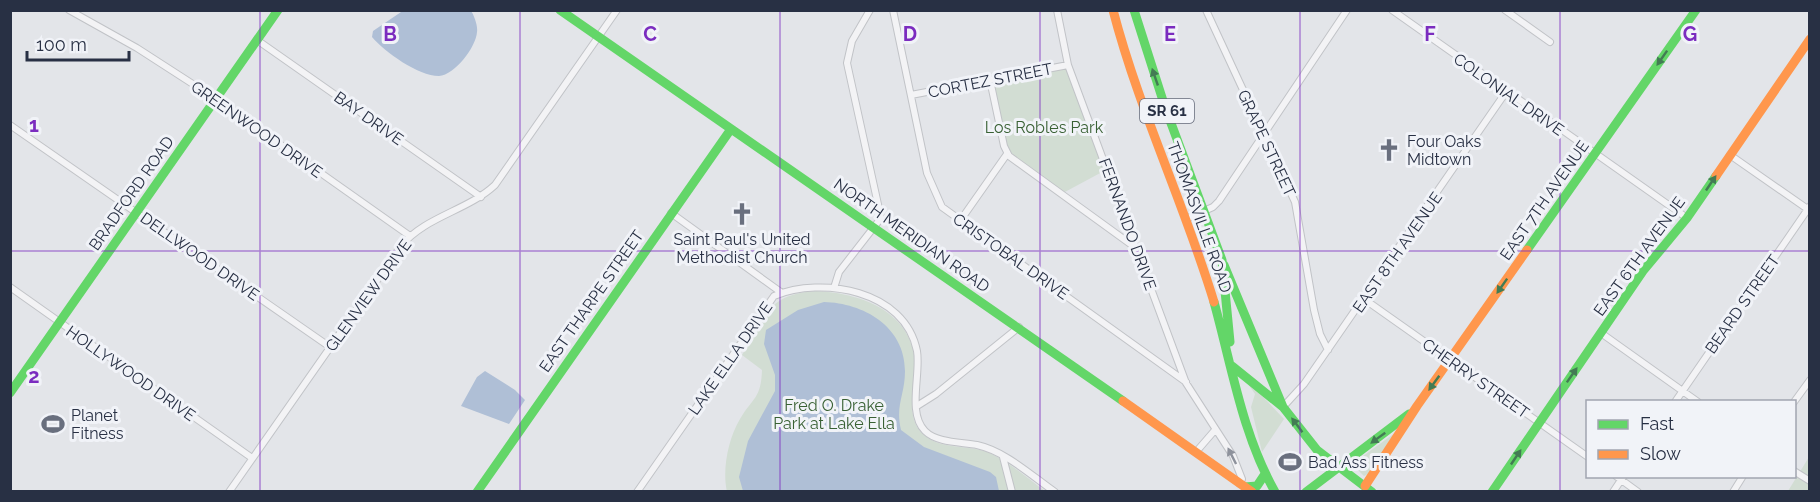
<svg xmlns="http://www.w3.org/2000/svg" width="1820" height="502" font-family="Raleway,sans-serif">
<rect width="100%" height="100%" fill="#e3e5e9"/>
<path fill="#d2ddd3" d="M1067 68 1104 171 1063 193 1012 155 1005 142 994 87 997 81Z
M816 291C859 293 910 310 915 360 917 383 903 416 923 434 938 449 965 445 984 451 1005 458 1027 478 1045 491L727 492C722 470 728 439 740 419 753 397 761 399 762 370L742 355C765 317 767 294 816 291Z
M1250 383 1284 419 1262 452 1251 407 1255 394 1248 384Z
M1399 430 1368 474 1364 476 1352 464Z
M1809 457V491H1788Z"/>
<path fill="#afbfd6" d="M404 10 471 11C474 15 478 26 477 32 476 47 455 75 439 76 418 76 385 52 372 37L373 31Z
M824 302C863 303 905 326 905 371 905 395 895 405 901 430L924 447 990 472 996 477 999 491H743L739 477 748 441 775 391V375L764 344 766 330 798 310Z
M485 371 515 390 525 400 509 424 461 406 477 377Z"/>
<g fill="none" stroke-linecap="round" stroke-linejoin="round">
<g stroke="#c1c3c7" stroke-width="8">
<path id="street" d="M69 10 137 48 216 99 410 236
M893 10 927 173 942 207 1186 382
M1057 10 1068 65 1186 383 1233 456 1242 479 1240 484
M1206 10 1295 202 1314 310 1320 334 1328 350
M1392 10 1687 218
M1505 10 1550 42
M257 40 481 197
M990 80 1004 146 1009 156 1136 248
M911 95 1068 65
M10 125 330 347
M1730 155 1809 210
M671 213 782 293
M1186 219 1213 207 1219 201 1347 10
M960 221 1007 154
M10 287 252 458
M834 288 839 272 881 218 847 63 852 41 870 10
M1364 299 1588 457
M1601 333 1698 402
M1675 402 1810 206
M1794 402 1810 380
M917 406 936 394 1019 327
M1283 407 1304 384 1506 92
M1196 452 1215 430
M1003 457 1012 492
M1794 471 1810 481
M1616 476 1638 492
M229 492 401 246C426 216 467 211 495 185L617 10
M637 492 774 296C822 276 905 290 917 351 921 374 907 413 925 431 937 443 961 442 977 445 1005 451 1032 476 1055 492
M1613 492 1623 477
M1733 492 1743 476"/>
</g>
<use href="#street" stroke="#f3f3f5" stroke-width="6"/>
<path stroke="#63d668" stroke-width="9" d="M560 10 1123 401
M1134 10 1165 107 1222 260 1230 342
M1527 250 1696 10
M1224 265 1283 407 1317 450 1372 492
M1214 302C1232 367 1242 433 1275 492
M1232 366 1283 407
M10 393 278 10
M1245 487 1257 486 1265 474
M477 492 731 129
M1306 492 1409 414
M1492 492 1643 271 1687 218 1716 176"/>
<path stroke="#ff974d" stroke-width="9" d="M1113 10C1139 110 1184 203 1214 302
M1716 176 1810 39
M1123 401 1252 492
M1365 486 1417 406 1527 250"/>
</g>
<defs><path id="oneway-solid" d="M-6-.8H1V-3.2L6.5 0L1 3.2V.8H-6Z" transform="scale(1.5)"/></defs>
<g fill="#437b54">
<use href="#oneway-solid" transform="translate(1662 58) rotate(125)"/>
<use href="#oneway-solid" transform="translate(1155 77) rotate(-109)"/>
<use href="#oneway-solid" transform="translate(1711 183) rotate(-56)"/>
<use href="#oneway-solid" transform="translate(1502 286) rotate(125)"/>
<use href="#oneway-solid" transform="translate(1572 375) rotate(-55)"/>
<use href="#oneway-solid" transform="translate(1434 383) rotate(126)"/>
<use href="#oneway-solid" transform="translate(1297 425) rotate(-127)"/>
<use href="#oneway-solid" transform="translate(1378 438) rotate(144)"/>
<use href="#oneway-solid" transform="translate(1516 457) rotate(-56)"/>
</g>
<use fill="#8e929c" href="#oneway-solid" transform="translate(1232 456) rotate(-117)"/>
<path fill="none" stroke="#7b2cbf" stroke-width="1.5" stroke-opacity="0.55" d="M260 10V492M520 10V492M780 10V492M1040 10V492M1300 10V492M1560 10V492M10 251H1810"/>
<defs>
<g id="church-bare" transform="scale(1.8)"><path d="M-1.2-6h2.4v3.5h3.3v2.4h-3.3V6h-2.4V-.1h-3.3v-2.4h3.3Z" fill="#696f7e" stroke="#f1f3f8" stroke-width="2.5" paint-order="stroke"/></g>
<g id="stadium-bare" transform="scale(1.8)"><path d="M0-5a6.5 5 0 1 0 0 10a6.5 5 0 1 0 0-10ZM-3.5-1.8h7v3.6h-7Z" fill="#696f7e" stroke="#f1f3f8" stroke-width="2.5" paint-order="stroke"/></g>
</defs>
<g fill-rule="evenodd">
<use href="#church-bare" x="1389" y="150"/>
<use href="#church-bare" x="742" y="214"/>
<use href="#stadium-bare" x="53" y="424"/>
<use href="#stadium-bare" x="1290" y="462"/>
</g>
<g text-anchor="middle" stroke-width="6" stroke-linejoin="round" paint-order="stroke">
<rect fill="#f1f3f8" stroke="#646a7a" stroke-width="1.5" x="1140" y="99" width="54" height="24" rx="4.5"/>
<g font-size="15" font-weight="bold" fill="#283044">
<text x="1167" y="116">SR 61</text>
</g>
<g font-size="16" fill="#283044" stroke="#f1f3f8">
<text transform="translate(990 80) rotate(-11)" y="6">CORTEZ STREET</text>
<text transform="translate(1509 94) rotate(35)" y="6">COLONIAL DRIVE</text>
<text transform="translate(369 118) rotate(35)" y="6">BAY DRIVE</text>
<text transform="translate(257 129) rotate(35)" y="6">GREENWOOD DRIVE</text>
<text transform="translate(1267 143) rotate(65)" y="6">GRAPE STREET</text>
<text transform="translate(131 193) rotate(-55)" y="6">BRADFORD ROAD</text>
<text transform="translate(1544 200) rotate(-55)" y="6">EAST 7TH AVENUE</text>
<text transform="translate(1200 217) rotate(70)" y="6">THOMASVILLE ROAD</text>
<text transform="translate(1128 224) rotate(70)" y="6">FERNANDO DRIVE</text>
<text transform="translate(912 235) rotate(35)" y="6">NORTH MERIDIAN ROAD</text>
<text transform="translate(1397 252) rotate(-55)" y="6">EAST 8TH AVENUE</text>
<text transform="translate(200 256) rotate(35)" y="6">DELLWOOD DRIVE</text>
<text transform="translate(1011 256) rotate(35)" y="6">CRISTOBAL DRIVE</text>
<text transform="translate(1639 256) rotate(-54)" y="6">EAST 6TH AVENUE</text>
<text transform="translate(368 295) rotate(-54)" y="6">GLENVIEW DRIVE</text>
<text transform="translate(591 301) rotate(-55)" y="6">EAST THARPE STREET</text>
<text transform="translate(1742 304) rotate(-55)" y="6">BEARD STREET</text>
<text transform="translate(730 358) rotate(-55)" y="6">LAKE ELLA DRIVE</text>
<text transform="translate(131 373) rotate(35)" y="6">HOLLYWOOD DRIVE</text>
<text transform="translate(1476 378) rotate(35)" y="6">CHERRY STREET</text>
</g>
<g font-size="16" fill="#396134" stroke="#f1f3f8">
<text x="1044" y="133">Los Robles Park</text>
<text x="834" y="411">Fred O. Drake<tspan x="834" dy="18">Park at Lake Ella</tspan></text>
</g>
<g font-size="16" fill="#283044" stroke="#f1f3f8" text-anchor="start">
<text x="1407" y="147">Four Oaks<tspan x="1407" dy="18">Midtown</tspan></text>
<text x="742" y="245" text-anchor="middle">Saint Paul's United<tspan x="742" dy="18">Methodist Church</tspan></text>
<text x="71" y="421">Planet<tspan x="71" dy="18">Fitness</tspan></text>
<text x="1308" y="468">Bad Ass Fitness</text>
</g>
</g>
<g font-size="20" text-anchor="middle" font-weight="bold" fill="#7b2cbf" stroke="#f1f3f8" stroke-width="6" stroke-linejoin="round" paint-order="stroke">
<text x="390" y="41">B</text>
<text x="650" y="41">C</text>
<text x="910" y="41">D</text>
<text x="1170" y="41">E</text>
<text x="1430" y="41">F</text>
<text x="1690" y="41">G</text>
<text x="34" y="132">1</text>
<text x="34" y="383">2</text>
</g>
<rect width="1820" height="502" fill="none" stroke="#283044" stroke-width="24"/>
<rect x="1586" y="400" width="210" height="78" fill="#f1f3f8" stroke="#a1a5b0" stroke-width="1.5"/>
<rect x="1598" y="420" width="30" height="9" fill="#63d668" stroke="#a1a5b0" stroke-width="1.5"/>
<text x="1640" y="430" font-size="18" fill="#283044">Fast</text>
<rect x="1598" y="450" width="30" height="9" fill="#ff974d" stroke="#a1a5b0" stroke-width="1.5"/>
<text x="1640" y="460" font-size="18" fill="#283044">Slow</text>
<path d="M27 51v9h102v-9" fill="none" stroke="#283044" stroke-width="3"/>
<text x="36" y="51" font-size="18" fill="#283044" stroke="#f1f3f8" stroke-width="4.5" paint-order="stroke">100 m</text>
</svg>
